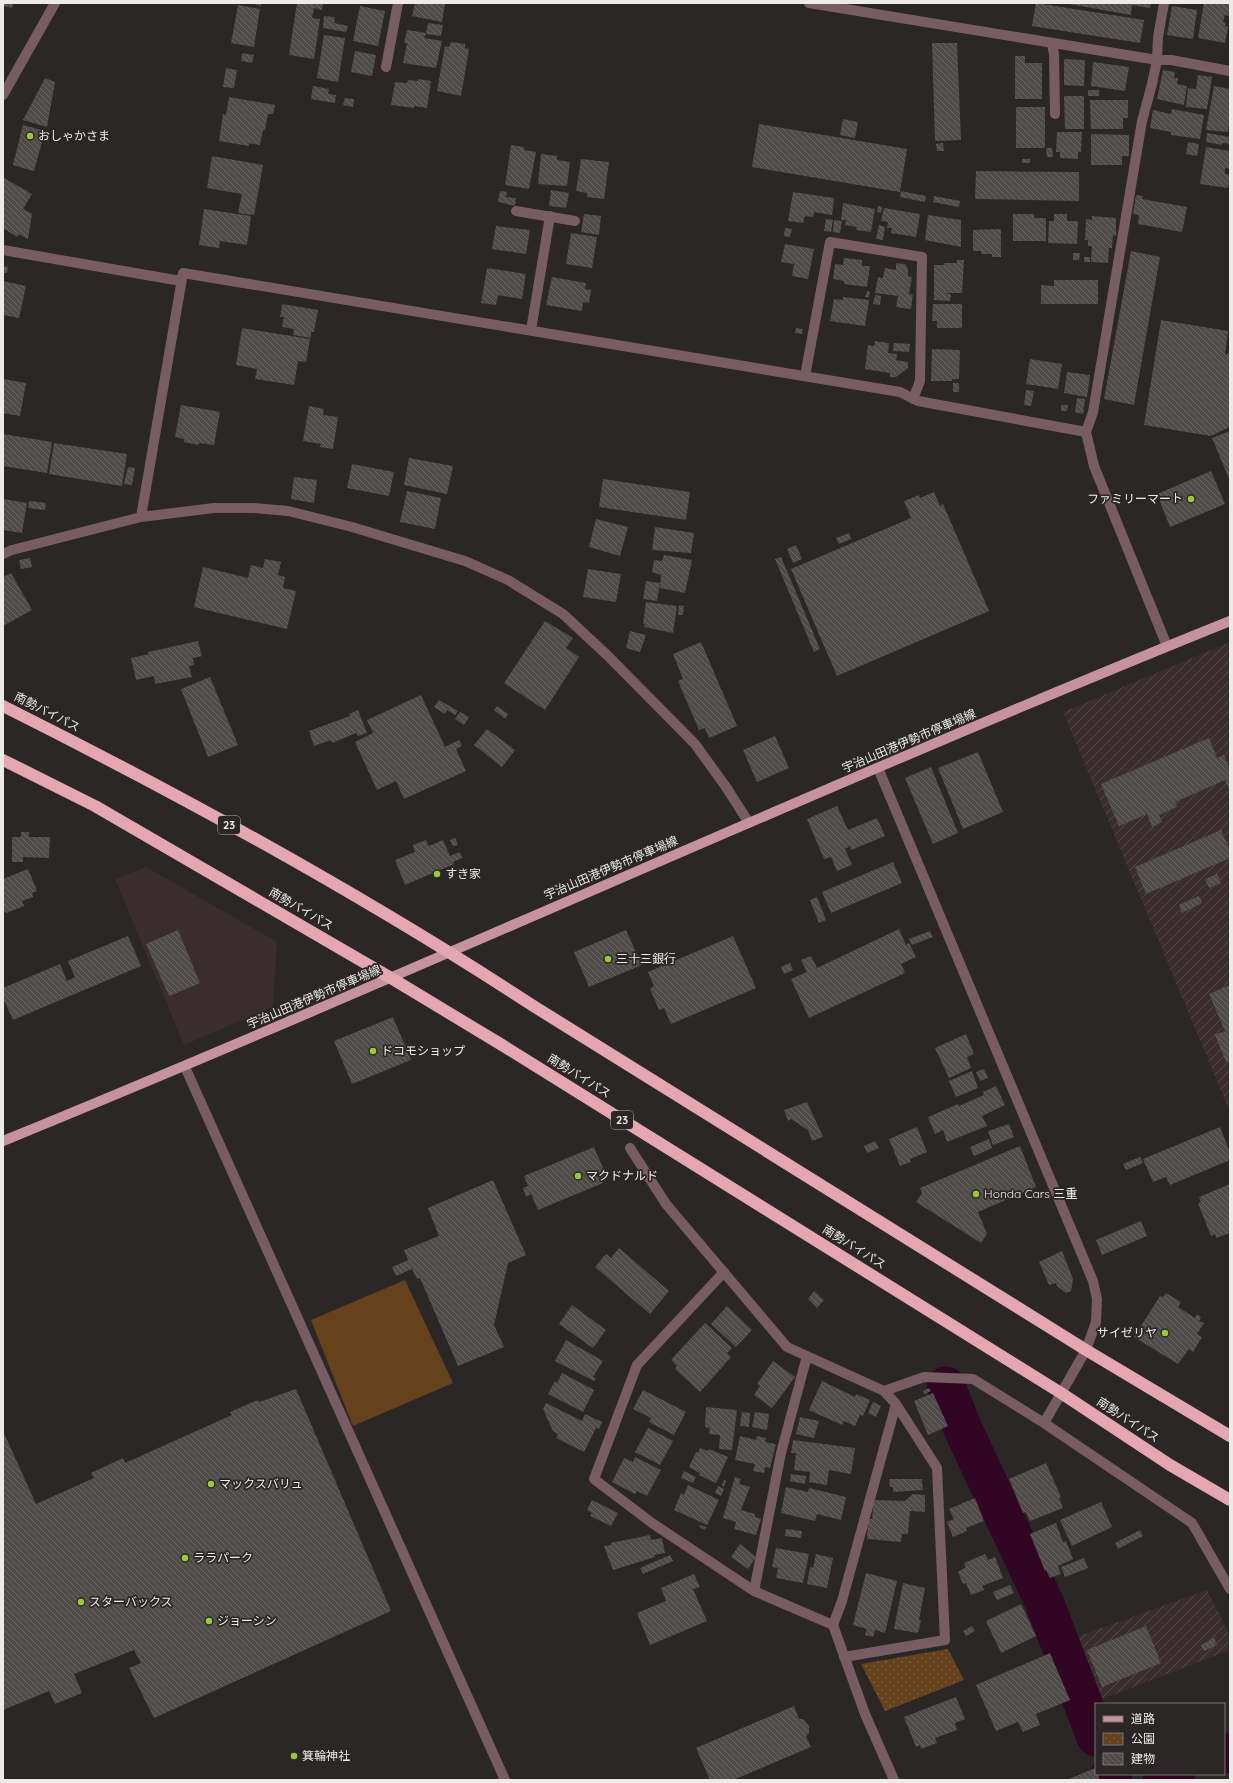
<svg xmlns="http://www.w3.org/2000/svg" width="1233" height="1783" font-family="Quicksand,'Noto Sans JP',sans-serif">
<defs>
<pattern id="industrial-furrows" width="10" height="10" patternUnits="userSpaceOnUse"><rect width="10" height="10" fill="#392e2d"/><path d="M-1 1l2-2M0 10L10 0M9 11l2-2" fill="none" stroke="#564c4c"/></pattern>
<pattern id="park-dots" width="8" height="8" patternUnits="userSpaceOnUse"><rect width="8" height="8" fill="#65421c"/><path d="M2 2h.1M6 6h.1" fill="none" stroke="#7b5d3d" stroke-width="1.8" stroke-linecap="round"/></pattern>
<pattern id="building-back-hatch" width="6" height="6" patternUnits="userSpaceOnUse"><rect width="6" height="6" fill="#4f4b49"/><path d="M-1 5l2 2M0 0l6 6M5-1l2 2" fill="none" stroke="#696563"/></pattern>
</defs>
<rect width="100%" height="100%" fill="#2b2726"/>
<path fill="#392e2d" d="M146 867 277 942 273 1007 184 1045 115 879Z"/>
<path fill="url(#industrial-furrows)" d="M1230 642V1112L1063 712Z
M1207 1590 1230 1636V1650L1097 1701 1071 1639Z"/>
<path fill="#65421c" d="M405 1280 453 1383 353 1426 311 1320Z"/>
<path fill="url(#park-dots)" d="M948 1649 964 1680 885 1711 861 1664Z"/>
<g fill="none" stroke-linecap="round" stroke-linejoin="round">
<path stroke="#300622" stroke-width="39" d="M946 1386 962 1427 1045 1604 1096 1737
M1224 1754 1230 1752
M1110 1774 1113 1780
M1162 1780 1176 1774"/>
</g>
<path fill="url(#building-back-hatch)" d="M3 3H13L12 8 3 6Z
M250 3H261V6Z
M297 3H323L322 10 314 8 312 18 320 19 314 59 289 55Z
M415 3H445L442 22 412 16Z
M1036 3 1144 20 1140 43 1032 26Z
M1064 3H1151L1150 8 1132 5 1131 15Z
M1204 3H1230V16L1225 15 1223 22 1226 23 1225 26 1228 27 1225 43 1198 38Z
M238 5 260 9 254 47 231 43Z
M360 6 385 11 378 46 353 41Z
M1172 6 1197 10 1193 39 1167 35Z
M324 16 335 17 334 23 348 26 346 32 323 28Z
M428 23 443 25 441 36 426 34Z
M407 30 426 33 424 38 442 41 436 68 403 63 407 43H404Z
M324 35 345 38 338 82 317 78Z
M451 42 465 44V48L469 49 461 96 437 91 445 46 449 47Z
M932 43H957L961 140 935 141Z
M355 51 376 55 372 76 351 72Z
M242 53 254 55 252 63 241 61Z
M1015 56H1025V63H1042V99H1015Z
M1064 59 1085 60 1084 86 1064 85Z
M1093 62 1129 67 1125 91 1091 86Z
M226 68 237 70 234 88 223 87Z
M1163 70 1175 72 1174 78H1178L1177 84 1187 86 1184 105 1157 99Z
M1198 75 1212 77 1207 109 1186 107 1188 88 1196 89Z
M45 78 55 82 47 127 23 120Z
M418 79 431 81 427 108 414 106V108L391 105 395 82 407 83 408 80 418 81Z
M313 86 329 89 328 94 336 95 335 103 311 99Z
M1214 86 1230 89V119L1228 132 1206 130Z
M1088 90H1099V96H1088Z
M1064 96H1084V129H1065Z
M229 97 275 105 273 114H268L265 130H263L260 145 249 143V146L219 141 223 114 226 115Z
M345 98 354 99 353 107 343 105Z
M1090 100H1128V118H1123V129H1091Z
M1016 107H1045V148H1016Z
M1172 109 1204 115 1200 139 1171 135V132L1150 128 1153 110 1171 114Z
M843 119 858 122 855 138 840 135Z
M759 124 907 149 900 192 752 167Z
M23 125 45 131 34 171 13 165Z
M1057 132H1082L1081 152H1078V159L1060 158V152H1056Z
M1207 133 1230 137V144L1223 143 1222 145 1206 142Z
M1091 134 1129 135V156H1122V165H1091Z
M1188 142 1199 144 1197 156 1186 154Z
M943 143 944 151H937L936 144Z
M511 145 524 147V150L536 152 529 189 505 185Z
M1206 147 1230 151V169L1225 168V174L1230 175 1228 188 1200 184Z
M1046 148H1052L1053 157H1047Z
M541 154 557 156V160L570 162 567 186 538 184Z
M212 156 263 165 254 215 238 213 242 194 207 188Z
M581 159 609 162 604 199 587 197V193L576 191Z
M1022 159H1030V163H1022Z
M976 171 1079 172V201L975 199Z
M4 178 32 194 23 209 32 214 28 239 19 234 17 237 3 228Z
M551 190 569 193 566 208 549 206Z
M500 191 507 192 506 197 516 198 515 206 498 202Z
M901 191 926 196 925 202 900 197Z
M793 192 834 198 832 215 814 212 813 217 805 216 803 223 788 221Z
M1136 195 1143 196 1142 199 1187 207 1182 232 1138 224 1139 215 1133 214Z
M934 196 960 201 959 207 933 202Z
M843 203 875 209 871 232 856 230 857 227 845 225 846 220H841Z
M878 206 882 207 881 213 877 212Z
M884 208 920 214 916 237 891 233 892 228H887L888 222 881 221Z
M204 209 251 216 247 245 220 241 219 248 199 245Z
M584 214 601 216 599 235 581 232Z
M1013 214H1034V218H1046V241H1013Z
M1054 214H1067V221H1078L1077 244 1048 243 1049 221H1054Z
M928 215 961 220V247L925 240Z
M1092 216 1116 218V236L1113 235 1112 248H1109L1108 263 1091 262 1092 246H1088V240H1085L1086 219 1092 220Z
M826 219 833 220 831 232 824 231Z
M834 220 842 221 840 233 833 232Z
M879 225 885 227 883 240 876 239Z
M496 226 530 230 526 254 492 249Z
M785 228 792 229 790 237 784 236Z
M1001 229V257H992V254H981V251H973V230Z
M571 233 597 237 592 268 566 264Z
M785 244 814 249 808 279 792 276 794 264 781 262Z
M1131 251 1160 257 1134 405 1104 399Z
M1073 253H1080L1079 260H1073Z
M1084 257H1090V262H1084Z
M844 258 862 260V266H870L867 287 844 284V281L833 279 835 264 843 265Z
M957 260H964L962 293H944L951 294 950 301 934 300V265H944V263H957Z
M896 263 905 264 908 269V276L912 277 909 294 913 295 911 309 896 307 898 296 875 293 878 277 883 278 885 268 896 270Z
M3 266 8 267 7 273H3Z
M487 268 526 274 522 299 498 295 496 305 481 303Z
M552 277 586 283 585 289 591 290 589 303 583 302 582 311 546 305Z
M1054 280H1098V304H1041V285L1054 286Z
M3 281 26 286 19 318 3 315Z
M867 291 870 292 869 297H865Z
M875 295 881 296 880 305 873 304Z
M843 297 869 300 865 326 830 321 834 299 843 300Z
M282 304 318 310 314 332H311V338L293 335 294 329 282 327 284 317H280Z
M933 304H962V328H937V321H932Z
M1161 320 1228 331 1225 355 1230 352V427L1211 436 1144 425Z
M242 328 310 339 306 362 298 361 294 385 255 379 257 369 236 365Z
M796 328 803 329 802 334 795 333Z
M875 341 889 343 888 353 897 354 896 360 908 362V368L896 377H890V373L865 369 868 345 874 346Z
M894 343 910 344 909 352 893 351Z
M932 349 960 350 959 379H952V381H931Z
M1030 359 1062 364 1058 389 1026 384Z
M1067 372 1090 375 1087 397 1064 393Z
M3 379 26 383 20 416 3 413Z
M953 383H959V392H953Z
M1026 390 1034 391 1031 406 1024 405Z
M1077 398 1085 399 1083 414 1075 412Z
M181 405 220 412 214 445 199 443 198 445 184 442V439L175 437Z
M1061 405H1068L1067 411H1061Z
M309 406 324 409 323 415 338 417 333 449 320 447 321 444 303 441Z
M1230 431V481L1212 438Z
M3 434 52 442 47 473 3 466Z
M54 443 127 454 122 486 49 474Z
M409 458 453 466 447 494 404 485Z
M352 464 394 472 389 496 347 488Z
M128 467 135 468 132 485 124 484Z
M1211 471 1225 504 1170 527 1157 494Z
M294 477 317 480 314 503 291 499Z
M603 479 690 492 686 520 599 507Z
M407 491 441 498 435 529 400 522Z
M934 492 940 506 943 504 989 611 837 676 791 569 911 518 904 501 919 495 920 498Z
M3 499 27 503 22 533 3 530Z
M29 501 46 503 45 510 28 508Z
M596 519 628 527 620 556 589 547Z
M655 527 694 533 691 553 652 550Z
M849 533 851 539 839 544 836 538Z
M796 545 802 559 793 563 787 549Z
M664 555 692 560 685 593 660 588 661 575 652 572 654 560 662 561Z
M781 557 820 649 814 652 775 559Z
M30 558 32 567 21 569 19 560Z
M265 559 281 562 278 575 285 577 283 588 296 591 287 629 194 607 203 567 248 578 251 565 263 568Z
M588 569 621 574 616 602 583 597Z
M11 573 32 610 3 626V577Z
M646 581 660 583 657 601 643 599Z
M646 602 677 606 673 633 644 627 645 624H643Z
M679 605 684 606 683 615H678Z
M545 621 573 638 566 648 579 657 545 710 504 683Z
M630 631 646 635 640 652 626 648Z
M198 641 202 656 193 658 194 665 189 666 192 677 155 684 154 676 136 680 131 658 149 654 148 652Z
M701 642 737 726 709 738 705 728 699 730 678 681 683 679 673 654Z
M210 677 238 745 208 757 181 689Z
M421 695 445 747 459 740 462 746 456 749 466 771 404 799 396 781 377 790 355 742 373 733 367 720Z
M439 700 458 711 455 715 447 710 445 714 434 707Z
M497 706 508 714 505 719 494 710Z
M358 710 367 733 358 736 356 733 332 743 331 740 314 746 309 731 350 716 349 714Z
M460 712 469 717 464 725 455 719Z
M487 729 515 750 502 767 474 745Z
M775 736 789 768 757 782 743 750Z
M1209 738 1217 758 1224 755 1230 770V791L1225 780 1175 802 1177 807 1159 815 1162 822 1152 827 1147 814 1119 826 1101 784Z
M978 752 1003 812 963 829 938 768Z
M931 767 958 833 933 844 905 778Z
M837 806 848 830 877 818 885 836 851 850 850 846 845 849 852 865 837 871 831 857 824 859 807 819Z
M1221 830 1230 850V858L1146 894 1135 867Z
M21 832H29V837H50L49 858 23 857V862H12V837H21Z
M455 838 458 845 453 846 450 840Z
M426 840 429 846 443 840 450 856 460 852 462 858 453 862 454 864 405 885 395 860 415 852 413 845Z
M893 862 902 883 831 913 822 892Z
M28 869 37 891 32 893 33 897 22 901 24 906 6 913 3 909V879Z
M1217 874 1221 883 1209 888 1205 879Z
M1199 896 1202 903 1182 913 1179 905Z
M817 897 826 920 819 923 810 900Z
M899 929 906 945 909 943 916 957 901 964 905 973 809 1018 791 979 807 972 801 960 811 956 817 968Z
M178 930 200 983 169 996 146 944Z
M626 930 642 965 589 987 574 952Z
M930 931 933 937 912 945 909 939Z
M128 936 141 966 13 1020 3 998V988L60 964 67 981 75 977 68 961Z
M733 936 756 988 671 1024 664 1008 659 1010 650 989 654 986 648 972Z
M790 963 793 970 784 974 781 967Z
M1230 985V1060L1226 1062 1215 1035 1225 1031 1209 994Z
M393 1017 411 1060 352 1084 334 1041Z
M966 1034 974 1054 967 1057 971 1068 949 1078 935 1048Z
M984 1069 988 1078 980 1081 976 1072Z
M972 1071 978 1088 956 1097 949 1081Z
M996 1086 1005 1105 982 1116 987 1126 947 1142 943 1130 935 1134 928 1117 958 1104 959 1106 975 1099 984 1095 983 1092Z
M807 1102 823 1137 812 1141 808 1130 791 1119 788 1121 784 1110Z
M1009 1124 1014 1137 993 1145 988 1131Z
M917 1127 927 1152 910 1159 911 1162 900 1166 889 1139Z
M1220 1127 1230 1152V1160L1170 1185 1166 1177 1153 1182 1143 1159Z
M989 1139 992 1148 974 1156 970 1147Z
M875 1141 879 1148 867 1153 864 1146Z
M1020 1146 1036 1187 978 1212 987 1234 981 1243 916 1202 922 1193 920 1188Z
M594 1147 607 1177 602 1180 603 1183 538 1210 531 1194 526 1197 523 1188 528 1186 524 1176Z
M1140 1157 1143 1163 1126 1170 1123 1164Z
M493 1180 526 1255 508 1263 494 1325 504 1347 458 1366 420 1278 417 1279 412 1269 396 1276 392 1267 408 1260 404 1250 439 1236 428 1208Z
M1230 1184V1233L1216 1238 1215 1234 1211 1236 1198 1203 1201 1202 1199 1197Z
M1141 1221 1147 1236 1102 1255 1096 1240Z
M619 1248 669 1291 650 1314 595 1267 606 1254 611 1258Z
M1062 1251 1073 1279 1071 1291 1066 1293 1057 1286 1056 1283 1049 1285 1039 1262Z
M814 1291 824 1300 817 1308 808 1299Z
M1166 1293 1181 1302 1178 1307 1195 1318 1197 1314 1201 1317 1199 1321 1204 1323 1197 1334 1202 1337 1193 1352 1189 1349 1178 1364 1134 1337 1160 1296 1163 1297Z
M572 1305 606 1330 593 1348 559 1324Z
M727 1306 752 1330 736 1347 711 1324Z
M705 1323 732 1348 727 1353 731 1357 700 1392 675 1369 677 1366 671 1360Z
M566 1340 603 1361 593 1377 596 1378 594 1381 555 1361Z
M773 1361 795 1377 772 1408 754 1395 760 1386 757 1384Z
M562 1373 594 1390 583 1412 548 1394 555 1381 557 1383Z
M822 1381 855 1397 856 1394 870 1400 863 1416 860 1415 855 1426 844 1421 842 1425 809 1410Z
M929 1388 931 1391 925 1394 923 1391Z
M296 1389 391 1611 154 1718 129 1668 141 1663 134 1650 74 1674 82 1693 55 1704 49 1691 3 1710V1431L36 1504 94 1478 91 1473 123 1458 125 1463 232 1415 230 1412 258 1400 259 1402Z
M643 1390 686 1412 674 1435 649 1422 651 1418 633 1409Z
M933 1393 948 1426 928 1435 914 1401Z
M873 1402 881 1406 876 1417 868 1413Z
M546 1403 582 1421 585 1414 602 1422 599 1429 596 1428 584 1452 556 1438 558 1434 553 1431 543 1409Z
M706 1407 737 1410 732 1450 719 1449 720 1435 709 1434 710 1428 705 1427Z
M742 1412 750 1413 749 1427 740 1426Z
M755 1412 769 1414 767 1430 752 1427Z
M800 1417 819 1421 814 1438 796 1434Z
M648 1428 673 1441 660 1465 635 1452Z
M740 1436 756 1440 757 1436 766 1438 765 1442 776 1444 770 1468 765 1467 764 1473 753 1471 755 1464 735 1460Z
M793 1440 855 1448 851 1474 829 1470 827 1485 809 1482 810 1472 794 1470 796 1453H791Z
M700 1448 708 1451 709 1449 728 1457 716 1483 699 1475 700 1473 689 1467 696 1452 698 1453Z
M635 1457 661 1470 647 1496 637 1491 635 1494 612 1482 624 1458 633 1462Z
M1046 1463 1061 1497 1059 1498 1063 1508 1030 1521 1026 1512 1023 1513 1009 1479Z
M684 1471 696 1477 693 1483 681 1478Z
M791 1474 806 1476 805 1484 790 1481Z
M735 1477 741 1479 739 1484 750 1487 741 1510 755 1514V1517L761 1519 756 1535 734 1529 736 1522 723 1518Z
M889 1479H922L923 1490 893 1492V1487H890Z
M724 1480 726 1481 724 1487 722 1485Z
M688 1485 719 1500 707 1525 674 1510 681 1493 684 1495Z
M718 1486 724 1489 721 1496 715 1493Z
M786 1487 808 1492 809 1488 846 1497 841 1520 817 1514 815 1521 781 1513Z
M913 1494 925 1495V1512L910 1511 908 1534H902L901 1542 867 1539 868 1519H872L874 1500 905 1501Z
M975 1498 984 1521 966 1528 967 1531 953 1537 947 1522 954 1519 949 1509Z
M592 1500 618 1513 611 1526 590 1516 592 1513 587 1510Z
M1101 1502 1112 1527 1072 1546 1060 1520Z
M1056 1523 1063 1542 1066 1541 1073 1559 1058 1566 1061 1574 1050 1578 1046 1570 1045 1571 1030 1534Z
M700 1525 706 1527 705 1530 699 1527Z
M786 1529 802 1531 801 1538 785 1536Z
M1140 1530 1143 1536 1118 1549 1115 1543Z
M650 1535 651 1540 662 1538 665 1553 654 1555 655 1557 613 1570 604 1546 611 1545V1543Z
M740 1544 756 1557 748 1569 731 1557Z
M776 1548 809 1554 803 1583 776 1578 778 1568 772 1567Z
M816 1554 833 1558 827 1588 807 1584 810 1567 813 1568Z
M985 1554 988 1560 995 1557 1003 1578 982 1586 984 1590 971 1595 966 1583 963 1584 958 1572 966 1567 964 1563Z
M670 1555 673 1561 643 1574 640 1568Z
M1084 1558 1088 1568 1065 1577 1061 1567Z
M866 1573 897 1581 885 1633 875 1630 873 1637 865 1635 867 1629 853 1625Z
M694 1574 700 1587 693 1589 707 1621 650 1645 637 1613 666 1601 661 1588Z
M903 1583 925 1588 919 1620H921L918 1633 894 1629Z
M1010 1585 1014 1593 997 1600 993 1592Z
M1021 1604 1036 1636 1001 1653 986 1621Z
M972 1626 975 1631 966 1636 963 1631Z
M1146 1626 1161 1663 1102 1687 1087 1650Z
M1214 1638 1217 1645 1204 1651 1201 1645Z
M1050 1653 1070 1700 1036 1714 1040 1725 1023 1732 1018 1722 996 1731 976 1685Z
M956 1697 965 1719 955 1723 957 1730 935 1738 937 1743 921 1749 920 1745 916 1747 904 1717Z
M794 1706 799 1719H803L809 1726V1733L806 1736 811 1747 733 1780H710L696 1748Z
M1095 1768 1100 1780H1067Z"/>
<g fill="none" stroke-linecap="round" stroke-linejoin="round">
<path stroke="#775d63" stroke-width="10" d="M809 3 1157 60H1171L1230 71
M1164 3 1158 37 1157 60 1152 84 1142 121 1093 412 1086 432 1094 466 1167 646
M1052 44 1054 54 1055 114
M386 67 398 3
M3 95 55 3
M516 211 575 221
M3 250 181 281
M531 330 550 216
M805 376 830 242 922 257 920 381 913 399
M141 517 183 273 900 392 918 401 1086 432
M3 554 12 550 141 517 214 508H253L288 511 352 527 465 561 508 580 563 614 607 655 695 744 726 787 749 823
M878 768 1093 1281 1097 1299 1096 1322 1086 1350 1044 1423 1192 1523 1230 1589
M185 1067 505 1780
M630 1148 666 1204 787 1347 884 1391 896 1404 842 1601 833 1625 865 1714 894 1780
M724 1272 637 1365 594 1479 652 1523 754 1591
M807 1356 781 1453 754 1591 833 1625
M884 1391 924 1377 973 1379 1044 1423
M844 1657 945 1640 937 1468 896 1404"/>
<path stroke="#c6929d" stroke-width="10" d="M3 1141C414 973 818 787 1230 621"/>
<path stroke="#e5a6b4" stroke-width="12" d="M3 706C185 797 365 896 535 1007L1086 1350 1230 1436
M3 760 95 806 391 978 502 1045 1061 1393 1170 1465 1230 1500"/>
</g>
<g fill="#99cb36" stroke="#2b2726" stroke-width="1.5">
<circle cx="30" cy="136" r="4"/>
<circle cx="1191" cy="499" r="4"/>
<circle cx="437" cy="874" r="4"/>
<circle cx="608" cy="959" r="4"/>
<circle cx="373" cy="1051" r="4"/>
<circle cx="578" cy="1176" r="4"/>
<circle cx="976" cy="1194" r="4"/>
<circle cx="1165" cy="1333" r="4"/>
<circle cx="211" cy="1484" r="4"/>
<circle cx="185" cy="1558" r="4"/>
<circle cx="81" cy="1602" r="4"/>
<circle cx="209" cy="1621" r="4"/>
<circle cx="294" cy="1756" r="4"/>
</g>
<g text-anchor="middle" stroke-width="3.5" stroke-linejoin="round" paint-order="stroke">
<g fill="#2b2726" stroke="#b3b0af" stroke-width="1">
<rect x="218" y="816" width="22" height="18" rx="3"/>
<rect x="611" y="1111" width="22" height="18" rx="3"/>
</g>
<g font-size="11" font-weight="bold" fill="#edeaea">
<text x="229" y="829">23</text>
<text x="622" y="1124">23</text>
</g>
<g font-size="12" fill="#edeaea" stroke="#2b2726" text-anchor="start">
<text x="38" y="140">おしゃかさま</text>
<text x="1183" y="503" text-anchor="end">ファミリーマート</text>
<text x="445" y="878">すき家</text>
<text x="616" y="963">三十三銀行</text>
<text x="381" y="1055">ドコモショップ</text>
<text x="586" y="1180">マクドナルド</text>
<text x="984" y="1198">Honda Cars 三重</text>
<text x="1157" y="1337" text-anchor="end">サイゼリヤ</text>
<text x="219" y="1488">マックスバリュ</text>
<text x="193" y="1562">ララパーク</text>
<text x="89" y="1606">スターバックス</text>
<text x="217" y="1625">ジョーシン</text>
<text x="302" y="1760">箕輪神社</text>
</g>
<g font-size="12" fill="#edeaea" stroke="#2b2726">
<text transform="translate(47 712) rotate(27)" y="4">南勢バイパス</text>
<text transform="translate(909 741) rotate(-23)" y="4">宇治山田港伊勢市停車場線</text>
<text transform="translate(611 868) rotate(-23)" y="4">宇治山田港伊勢市停車場線</text>
<text transform="translate(301 909) rotate(30)" y="4">南勢バイパス</text>
<text transform="translate(314 997) rotate(-23)" y="4">宇治山田港伊勢市停車場線</text>
<text transform="translate(579 1076) rotate(32)" y="4">南勢バイパス</text>
<text transform="translate(854 1247) rotate(32)" y="4">南勢バイパス</text>
<text transform="translate(1128 1420) rotate(33)" y="4">南勢バイパス</text>
</g>
</g>
<rect width="1233" height="1783" fill="none" stroke="#edeaea" stroke-width="8"/>
<rect x="1095" y="1703" width="130" height="72" fill="#2b2726" stroke="#797574"/>
<rect x="1103" y="1716" width="20" height="6" fill="#c6929d" stroke="#797574"/>
<text x="1131" y="1723" font-size="12" fill="#edeaea">道路</text>
<rect x="1103" y="1733" width="20" height="12" fill="url(#park-dots)" stroke="#797574"/>
<text x="1131" y="1743" font-size="12" fill="#edeaea">公園</text>
<rect x="1103" y="1753" width="20" height="12" fill="url(#building-back-hatch)" stroke="#797574"/>
<text x="1131" y="1763" font-size="12" fill="#edeaea">建物</text>
</svg>
